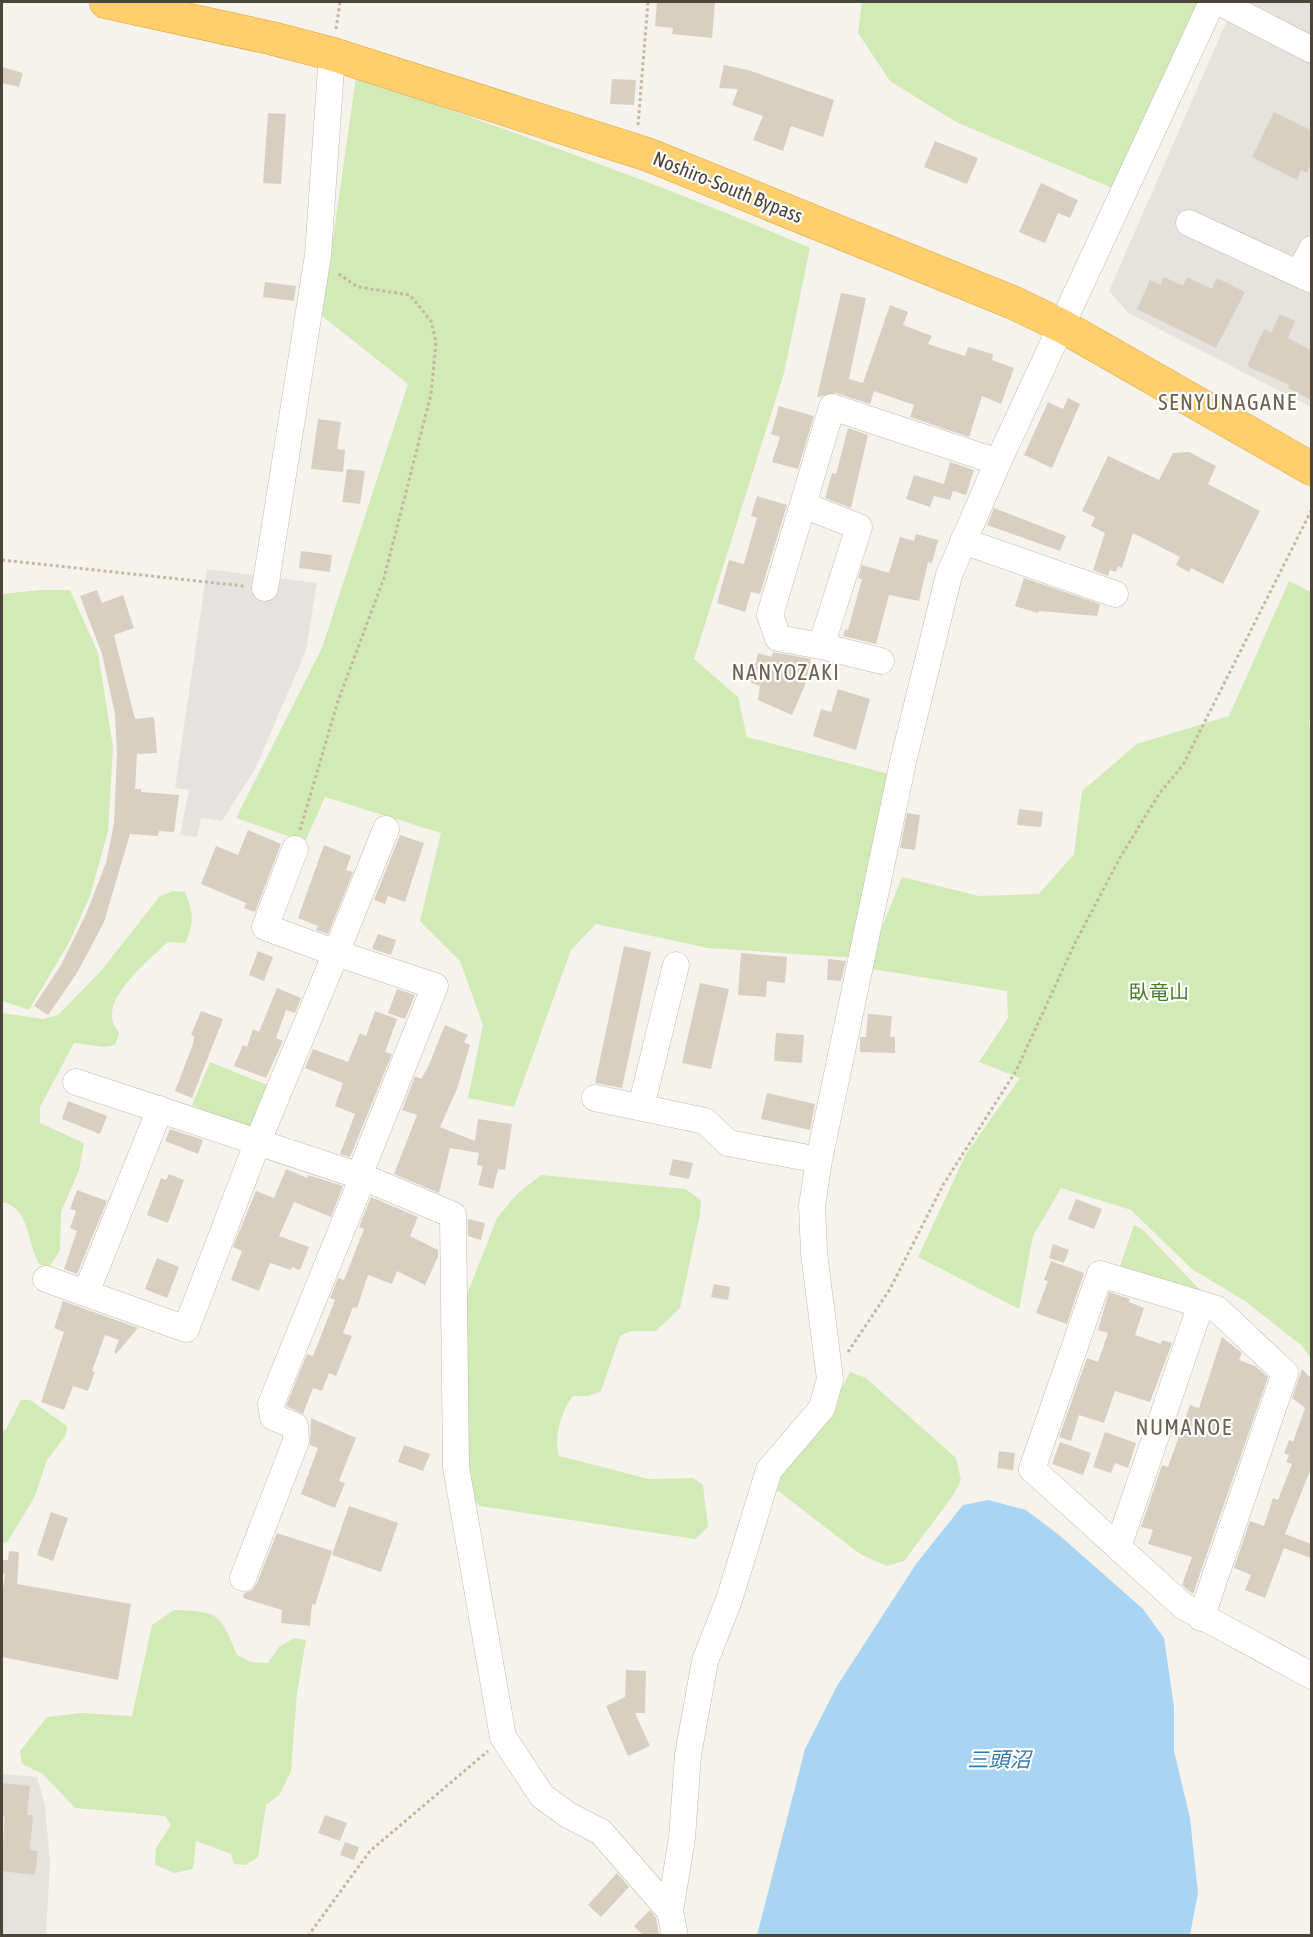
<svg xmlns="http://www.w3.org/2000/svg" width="1313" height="1937" font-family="'Asap Condensed','Noto Sans JP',sans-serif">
<rect width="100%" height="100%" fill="#f6f3ec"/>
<path fill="#e6e2dd" d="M1235 2H1311V407L1128 313 1109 291Z
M2 1774 37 1777 45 1805 50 1862 46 1935H2Z"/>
<path fill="#d2eab5" d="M862 2H1200L1119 191 956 122 890 81 858 33Z
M356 77C509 130 661 184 810 248L784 373 694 659 738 697 747 737 901 777 856 958 708 948 596 924 571 950 514 1107 468 1098 483 1025 460 961 420 921 441 833 325 797 305 842 236 818 322 648 408 384 322 316Z
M1289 581 1311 592 1312 715 1309 720 1312 746 1311 1359 1301 1345 1245 1301 1192 1269 1131 1210 1061 1188 1033 1236 1019 1309 918 1257 966 1154 1020 1078 979 1062 1008 1018 1007 991 866 968 902 877 979 896 1039 894 1074 854 1082 791 1137 744 1229 716Z
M40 590H70L98 653 113 747 108 831 90 896 70 941 29 1010 2 1001V594Z
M173 891 185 892C193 910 195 924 185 943L168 942C151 958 110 991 112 1017 112 1023 117 1029 119 1034L115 1045 104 1047 74 1043 40 1107V1123L84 1143 79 1170 61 1212 60 1250 50 1266 40 1265C26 1244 31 1208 2 1202V1013L43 1019 58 1015 101 971 160 896Z
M210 1062 272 1087 255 1131 192 1105Z
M541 1175 685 1189 701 1200 700 1214 680 1308 656 1331H631L620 1336 601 1391 588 1396H573C562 1409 553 1438 559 1456L649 1479 693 1478 703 1485 708 1527 695 1539 480 1506 472 1499 464 1442 466 1297 497 1218 517 1194Z
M1134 1225 1143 1230 1199 1289 1198 1296 1119 1269Z
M850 1372 866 1378 956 1458 961 1480 952 1497 904 1561 887 1566 860 1554 777 1490 785 1465 830 1411Z
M21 1400H30L67 1426 66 1435 47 1460 35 1496 8 1541 2 1544V1432L6 1429Z
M174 1610C220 1612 220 1613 237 1655L251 1662 268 1663 279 1647 294 1638 306 1640 297 1693 291 1771 280 1794 266 1805 258 1857 246 1865 234 1864 231 1854 196 1841 193 1869 175 1873 155 1865 156 1848 171 1825 165 1816 75 1808 43 1774 22 1764 20 1751 47 1717 81 1713 132 1716 152 1625Z"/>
<path fill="#e5e3e0" d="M207 569 317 583 306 651 256 767 222 821 201 818 197 837 180 835 189 790 175 788Z"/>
<path fill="#a9d4f2" d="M988 1500 1026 1510 1059 1535 1143 1609 1164 1638 1174 1707V1751L1190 1818 1198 1893 1190 1935H757L805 1749 837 1686 916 1564 963 1505Z"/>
<path fill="#d8cfc1" d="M657 2H715L712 38 672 34 673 28 655 26Z
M724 65 748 70 834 100 823 137 791 126 783 151 753 140 763 116 732 105 738 89 719 88Z
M2 67 23 73 19 87 2 83Z
M612 79 636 80 634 105 610 104Z
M1274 112 1311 130V163L1307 173 1301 170 1297 180 1252 157Z
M268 113 286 114 281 184 263 183Z
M935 141 978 158 967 184 924 167Z
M1041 183 1078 200 1070 218 1058 213 1045 243 1019 232Z
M1164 277 1183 286 1187 277 1212 289 1217 278 1245 292 1216 348 1137 309 1150 280 1160 285Z
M265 282 296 286 294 301 263 297Z
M841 293 866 298 849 379 863 383 890 305 908 312 903 325 932 336 928 344 965 356 968 347 993 354 992 360 1014 368 1001 404 982 396 969 437 910 417 914 405 874 391 870 404 836 393 817 397Z
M1280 314 1295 321 1288 338 1311 350V400L1288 388 1289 385 1247 366 1264 329 1271 333Z
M1068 398 1080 404 1052 468 1024 455 1048 402 1063 409Z
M779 406 814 416 798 469 772 462 780 437 771 434Z
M318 419 341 422 337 449 345 450 343 472 311 469Z
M848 428 868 435 851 508 825 498 832 473 836 474Z
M1189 452 1216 466 1208 484 1260 511 1223 584 1191 568 1189 572 1176 565 1180 557 1133 533 1122 568 1118 566 1116 572 1110 570 1108 576 1093 570 1105 533 1091 526 1095 517 1082 511 1108 456 1159 480 1173 453Z
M950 462 974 470 966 495 953 491 950 500 934 496 930 507 906 499 914 475 944 484Z
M347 469 365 471 360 504 342 502Z
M757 496 787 505 760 594 751 592 745 612 717 603 729 560 744 564 757 518 751 516Z
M994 508 1066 536 1060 551 987 525Z
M916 534 938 540 932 563 928 562 919 601 889 595 876 644 843 636 845 629 848 630 862 579 858 578 862 565 889 573 900 537 914 541Z
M301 551 332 555 330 572 299 568Z
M1024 578 1100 604 1097 616 1039 611 1038 613 1015 606Z
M97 590 102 603 123 595 134 628 114 635 135 719 154 717 157 753 137 754 135 789H141V792L179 795 174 832 159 831 158 836 130 834 104 922 77 973 48 1015 34 1006 61 965 86 914 106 863 114 824 117 754 115 714 102 654 80 596Z
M773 652 811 659 805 685 792 715 758 700 760 686 751 683 758 653 772 657Z
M838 689 870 699 856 750 813 736 821 709 831 712Z
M1019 809 1043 812 1041 827 1017 825Z
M907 813 920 815 915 850 900 848Z
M248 830 281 844 255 912 244 908 246 903 201 884 216 846 238 855Z
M400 835 424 843 405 902 388 896 385 904 374 900Z
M324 845 351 856 346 870 353 872 328 934 316 930 318 926 298 918Z
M378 934 396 940 391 955 372 949Z
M624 946 651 952 622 1088 595 1083Z
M258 951 273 957 264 981 249 975Z
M741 953 787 957 785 983 767 981 766 997 738 995Z
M828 959 846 961 841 981 827 980Z
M700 983 729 989 711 1069 682 1063Z
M277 988 301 998 295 1013 286 1010 276 1038 283 1041 266 1078 234 1066 243 1045 247 1047 253 1029 259 1032Z
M397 989 415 995 405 1019 388 1013Z
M201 1011 223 1019 192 1098 175 1091 193 1044 194 1036 191 1035Z
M375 1011 397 1019 385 1052 392 1054 350 1157 340 1154 355 1114 335 1106 343 1083 305 1068 313 1049 348 1062 360 1033 366 1036Z
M868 1014 892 1016 890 1037H895V1053L860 1052V1037H866Z
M445 1025 468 1035 464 1042 470 1045 457 1089 440 1127 475 1141 478 1119 512 1124 505 1170 498 1169 493 1189 478 1185 483 1166 477 1165 479 1153 450 1148 439 1193 394 1174 417 1115 402 1110 415 1076 421 1079 428 1067Z
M776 1033 804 1035 802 1063 774 1061Z
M767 1093 815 1104 810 1130 761 1119Z
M68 1101 107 1116 100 1134 62 1119Z
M170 1129 203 1140 198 1154 165 1141Z
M673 1159 693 1163 689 1179 669 1175Z
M286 1169 307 1178 308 1175 343 1186 331 1217 294 1202 279 1236 309 1247 300 1270 292 1267 291 1270 270 1263 259 1291 231 1280 242 1251 233 1247 256 1191 274 1198Z
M169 1174 184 1180 168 1223 147 1215 161 1178 166 1180Z
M77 1190 107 1201 77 1274 64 1269 77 1231 70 1228 76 1211 70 1209Z
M371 1197 418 1217 410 1236 438 1250V1257L425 1285 397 1271 392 1284 368 1275 357 1308 353 1307 343 1333 352 1336 336 1376 329 1373 322 1391 313 1388 303 1414 286 1406 307 1354 313 1356 335 1300 330 1298 338 1278 344 1280 364 1229 359 1227Z
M1076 1199 1102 1209 1094 1229 1068 1219Z
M468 1219 485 1223 481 1240 468 1236Z
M1053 1244 1069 1250 1064 1263 1049 1258Z
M157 1258 179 1267 167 1298 145 1289Z
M1051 1261 1084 1273 1067 1324 1036 1313 1048 1281 1044 1280Z
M714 1284 730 1287 728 1300 711 1297Z
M1109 1292 1130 1299 1129 1302 1144 1308 1135 1335 1161 1344 1162 1340 1172 1343 1150 1402 1115 1391 1104 1423 1079 1415 1071 1441 1059 1437 1087 1358 1098 1362 1108 1333 1098 1330Z
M63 1301 138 1328 116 1354 114 1352 119 1340 105 1335 92 1371 95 1372 88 1391 73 1386 64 1410 41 1402 64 1332 54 1328Z
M1222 1337 1242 1353 1239 1360 1255 1366 1268 1377 1193 1594 1182 1585 1192 1557 1148 1544 1153 1530 1141 1527 1162 1465 1168 1467 1190 1405 1199 1408Z
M1302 1369 1311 1378V1468L1285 1534 1311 1544V1558L1284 1548 1265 1598 1245 1590 1251 1575 1234 1568 1250 1521 1264 1526 1273 1498 1278 1500 1292 1464 1286 1462 1289 1455 1284 1453 1289 1440 1293 1442 1305 1408 1292 1398Z
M311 1418 356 1438 339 1481 345 1483 335 1508 301 1494 318 1448 310 1445Z
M1105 1432 1136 1443 1128 1468 1115 1463 1111 1473 1093 1467Z
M1060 1442 1091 1453 1083 1475 1052 1464Z
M404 1445 430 1454 423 1471 398 1462Z
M999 1451 1015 1453 1013 1470 997 1468Z
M349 1506 398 1523 381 1572 332 1555Z
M51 1512 68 1518 53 1561 37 1555Z
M277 1533 332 1551 315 1605 312 1604 310 1626 281 1623 282 1610 243 1598 244 1593 252 1590 257 1583Z
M9 1551 19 1552 17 1584 131 1604 118 1680 2 1657V1596L5 1574 2 1573V1560H8Z
M626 1670 646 1671 645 1713H635L650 1746 628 1756 606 1706 625 1697Z
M2 1783 30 1786 27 1815H33L30 1850 38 1851 35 1875 2 1871 5 1816H2Z
M325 1815 347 1823 340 1841 318 1833Z
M345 1842 359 1847 354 1860 340 1855Z
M617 1873 629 1887 601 1917 588 1905Z
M650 1910 656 1918 659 1935H643L634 1926Z"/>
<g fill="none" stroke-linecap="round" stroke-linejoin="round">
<g stroke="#c2bbae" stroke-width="27">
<path id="minor" d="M1219 2 1312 50
M1189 223 1312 280
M1299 273 1312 249
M803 505 859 527 821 646 778 638 770 615 832 407 998 462
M963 541 1115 594
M265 588 318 255 332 54
M821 646 881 661
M76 1082 363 1177 453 1215 456 1467 503 1737 542 1796 568 1815 601 1832 670 1911
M595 1098 705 1121 728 1143 819 1160
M641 1107 676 965
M359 1176 435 986 336 953 386 829
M46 1279 186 1329 258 1141 336 953 265 927 295 849
M86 1293 160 1109
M1118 1547 1201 1304
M243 1578 296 1441 295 1426 273 1417 271 1404 363 1177
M1201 1618 1285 1373 1217 1309 1100 1274 1032 1469 1183 1606 1312 1676
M675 1936 670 1911 682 1838 688 1755 705 1661 729 1600 769 1470 822 1408 830 1379 814 1253 812 1206 819 1160 903 762 949 575 998 462 1212 2"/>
</g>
<g stroke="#e0a43c" stroke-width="34">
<path id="highway" d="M106 2 271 38 332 54 649 155 1014 303 1062 326 1312 469"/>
</g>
<path stroke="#c4b79f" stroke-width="3" stroke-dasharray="3 3" stroke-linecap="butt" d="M336 29 340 2
M638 125 648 2
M2 560 244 586
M300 830 338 701 384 578 431 394 436 342 431 321 410 295 358 287 337 273
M848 1352 890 1289 943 1185 1016 1071 1075 943 1121 856 1159 794 1183 765 1312 509
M308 1936 370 1851 488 1751"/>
<use href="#minor" stroke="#fff" stroke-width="26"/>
<use href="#highway" stroke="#ffcf6e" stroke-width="33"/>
</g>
<g text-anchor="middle" stroke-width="4.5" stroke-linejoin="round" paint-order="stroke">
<g font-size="20" fill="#4b4439" stroke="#fff">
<text transform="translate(728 187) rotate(22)" y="7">Noshiro-South Bypass</text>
</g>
<g font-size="20" fill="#4a7f2a" stroke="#fff">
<text x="1159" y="999">臥竜山</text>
</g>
<g font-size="21" font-style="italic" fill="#2e7ab2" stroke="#fff">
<text x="999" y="1767">三頭沼</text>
</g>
<g font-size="22" letter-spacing="1.5" fill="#6e6250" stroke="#fff">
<text x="1228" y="410">SENYUNAGANE</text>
<text x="786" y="680">NANYOZAKI</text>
<text x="1184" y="1435">NUMANOE</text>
</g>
</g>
<rect width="1313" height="1937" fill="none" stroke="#4b4439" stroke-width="6"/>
</svg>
